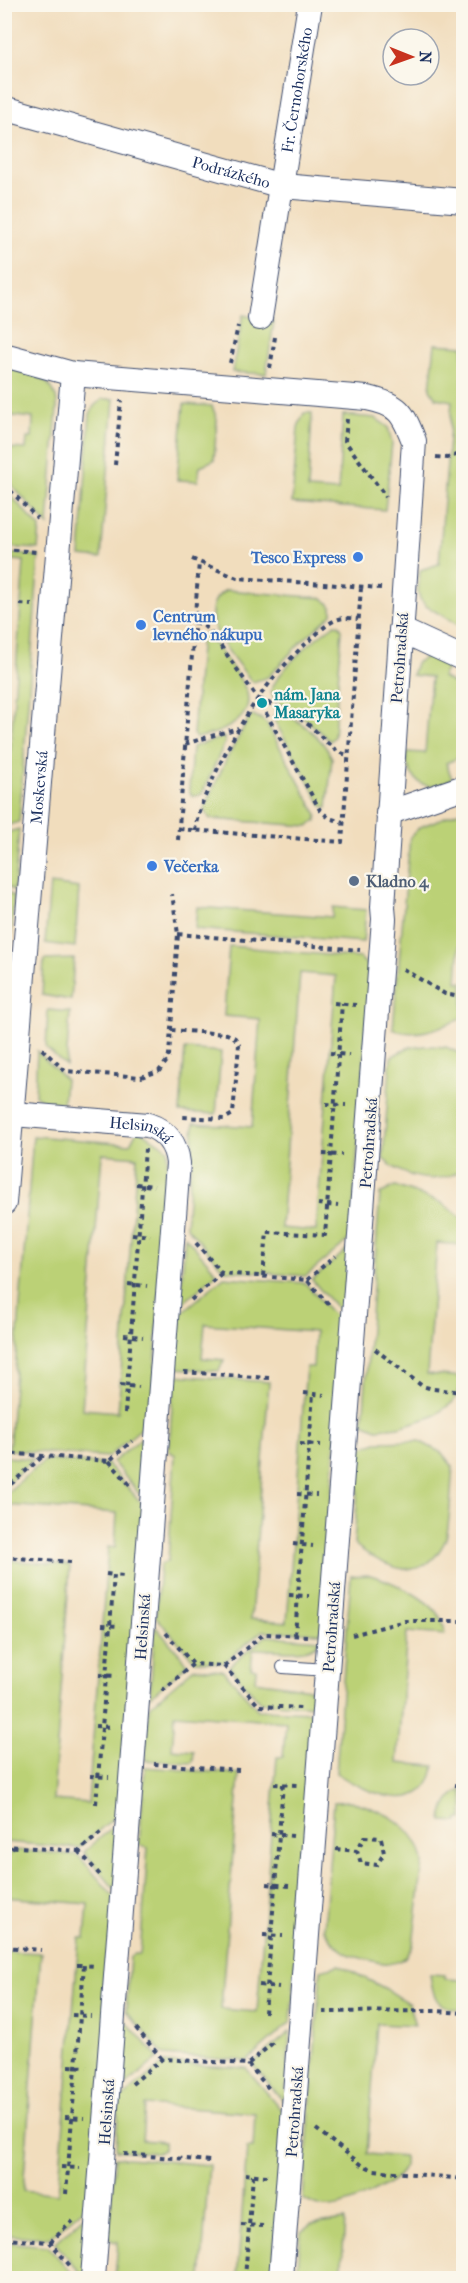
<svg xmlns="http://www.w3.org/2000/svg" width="468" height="2283" font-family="'IM FELL French Canon',serif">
<rect width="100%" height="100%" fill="#fbf7ec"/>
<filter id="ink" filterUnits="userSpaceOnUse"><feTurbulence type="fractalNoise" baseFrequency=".0167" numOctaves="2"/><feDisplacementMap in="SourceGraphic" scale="12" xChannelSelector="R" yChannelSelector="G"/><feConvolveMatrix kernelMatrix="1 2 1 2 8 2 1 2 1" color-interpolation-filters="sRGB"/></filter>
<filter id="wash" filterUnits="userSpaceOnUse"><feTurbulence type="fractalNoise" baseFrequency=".008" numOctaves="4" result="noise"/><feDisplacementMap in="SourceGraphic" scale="24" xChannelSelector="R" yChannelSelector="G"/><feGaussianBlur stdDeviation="1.35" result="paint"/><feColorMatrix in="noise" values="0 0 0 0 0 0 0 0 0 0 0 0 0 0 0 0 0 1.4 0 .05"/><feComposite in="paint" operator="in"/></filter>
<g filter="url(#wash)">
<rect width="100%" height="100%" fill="#f1ddbd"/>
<path fill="#bbd176" stroke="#6b806a" stroke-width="1.5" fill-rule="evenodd" d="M243 315 274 321 266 374 232 372Z
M435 344 463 346V628L426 606 420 599 418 592 420 570 439 564 452 401 436 398 430 389Z
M5 367C29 374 58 377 57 408L48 525 5 478V448L26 449 27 438H32L33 418 5 415Z
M103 399H114L101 558 80 556 90 414 95 405Z
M184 404 212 406 217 419 214 460 200 466 198 481 177 480Z
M304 413H312L308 489 338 491 343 415 375 418 388 427 392 443 385 510 292 503 298 427Z
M5 489 40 528 38 549 5 547Z
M5 553 39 556 19 822 5 826 24 561 5 559Z
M226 590 323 598 332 607V614L300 643 268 677 253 682 249 678C233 657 190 612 226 590Z
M335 624 339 625 342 629 334 737 330 741 307 720 275 701 271 691C278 670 316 637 335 624Z
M204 633 207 634C217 648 243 678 247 693 254 722 217 734 196 738L193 734 201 636Z
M429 655 451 661 442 677 463 689V756L446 763 452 779C446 782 440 785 434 786 416 788 404 767 407 752L425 753 431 677 412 675 416 663Z
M278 710C300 721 321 735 332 758L327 808 322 806 273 718Z
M253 715 261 719 267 724 317 815 316 821 308 826 210 819 204 809 226 760 249 718Z
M224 737 225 742 202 794 192 796 189 791 192 747Z
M463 810V895L457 982H463V1018C441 1027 416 1039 393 1029L410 837 420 827Z
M19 829 14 891 5 884V833Z
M50 884 79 888 75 947 45 943Z
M5 890 14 897 5 1020Z
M197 907 332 917 333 907 366 910 363 942 195 929Z
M229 946 360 958 371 969 351 1238 306 1276 224 1270 186 1226 194 1123 252 1127 260 1019 224 1016ZM300 973 336 976 316 1231 281 1228Z
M74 959 71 1000 42 995 44 960Z
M48 1010 70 1012 66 1066 46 1048Z
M429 1046 446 1047 463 1055V1169C438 1186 405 1179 383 1159L391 1057 409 1047Z
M185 1049 221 1052 216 1114 180 1112Z
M37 1051 65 1079 63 1103 43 1101 35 1095Z
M138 1129 168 1149 152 1419 108 1457 9 1450 33 1136 130 1144ZM102 1154 137 1157 118 1412 82 1409Z
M395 1186 442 1203 463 1219V1245L437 1243 427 1374 463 1377V1381L453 1402 434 1416 399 1427 377 1429 363 1423 380 1194Z
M185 1236 217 1273 180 1306Z
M350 1247 345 1318 312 1280Z
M224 1277 305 1283 344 1327 321 1633 262 1631 223 1663 195 1661 156 1617 160 1565 168 1561 175 1455 169 1451 174 1375 269 1382 251 1619 287 1622 306 1367H313L315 1332 205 1324 202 1358 224 1360 219 1371 175 1368 179 1315Z
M152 1429 146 1502 113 1462Z
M419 1441 442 1453 453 1467C451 1482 450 1531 445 1541 423 1587 385 1568 354 1544L361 1448 377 1442Z
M4 1457H5L34 1459 5 1485Z
M45 1460 107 1464 146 1508 123 1810 78 1848 5 1842V1560L70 1565 53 1800 88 1803 108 1547 115 1548 117 1513 6 1505 5 1521V1494Z
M370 1575C391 1581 433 1599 442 1621 444 1625 444 1630 445 1635L407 1632 397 1763 434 1766C427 1820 364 1792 336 1773L351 1576Z
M155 1626 188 1664 150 1697Z
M266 1636 321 1640C310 1658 271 1648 253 1649L251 1668 256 1669 255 1681 310 1689 315 1695V1706L260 1702 229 1666Z
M194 1668 223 1670 258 1710 314 1712 291 2022 247 2061 164 2055 126 2011 130 1957 134 1954H140L148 1848 139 1845 145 1767 239 1774 221 2009 257 2012 277 1757H283L286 1722 175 1714 172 1749 194 1751 193 1761 191 1763 145 1760 149 1707Z
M463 1790V1819H458V1822L442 1821C443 1808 450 1794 463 1790Z
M350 1801C383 1810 417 1825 423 1862L413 1945C404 1968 385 1965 365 1959 357 1957 350 1956 343 1951 335 1945 329 1937 324 1929L334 1802Z
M122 1819 117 1892 84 1852Z
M15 1850 78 1855 116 1899 94 2200 49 2238 5 2235V1951L41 1953 23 2190 58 2194 79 1938H85L88 1904 5 1897 4 1859Z
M339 1965 388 1990 409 2004 415 2026 377 2024 367 2154 404 2157C404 2162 405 2167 402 2171 393 2185 347 2206 330 2207 320 2208 312 2204 303 2199L321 1970Z
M430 1974 445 1975V1979L463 1980V2010C436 2008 433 1999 430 1974Z
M125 2020 158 2058 120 2090Z
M290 2032 285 2103 252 2064Z
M164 2063 246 2068 284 2113 272 2278H237L247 2148H253L255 2113 145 2105 142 2140 164 2142V2150L157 2153 116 2150 119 2100Z
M115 2157 209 2165 201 2278H115L118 2242 112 2241 108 2237Z
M93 2208 85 2278 55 2243Z
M345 2220 341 2278H297L301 2232 311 2225Z
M4 2242 48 2246 76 2278H5Z"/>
</g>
<g filter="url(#ink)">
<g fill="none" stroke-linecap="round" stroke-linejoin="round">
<g stroke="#3b496c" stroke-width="14">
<path id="lane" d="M283 1667 327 1670"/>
</g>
<g stroke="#3b496c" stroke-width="26">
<g id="street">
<path id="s1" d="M4 108 282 186 464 201"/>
<path id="s2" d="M260 318 310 4"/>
<path d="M4 355 73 374 367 398C398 404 403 412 414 441L383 907 384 919 281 2278"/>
<path d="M401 630 464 659"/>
<path d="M388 813 464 787"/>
<path id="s3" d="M13 1114 148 1125C166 1131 176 1144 178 1163L93 2278"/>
<path id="s4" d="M4 1203 73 374"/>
</g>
</g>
<path stroke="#3b496c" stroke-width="4" stroke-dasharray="4.5 4.5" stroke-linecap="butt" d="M230 363 238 326
M270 368 275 337
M347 419 345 441 386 497
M436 457 448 458 464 452
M115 465 121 400
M4 484 37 518
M4 549 36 552
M192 559 237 578 381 588
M20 604 32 605
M195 622 204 626 213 635 258 699 320 810 329 818 343 822
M259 699C276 706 292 713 306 723 322 734 329 751 348 755
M185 744 238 728
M179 829 342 842 361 588
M195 831C197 812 205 796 213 779 236 727 267 678 310 640 318 633 326 624 336 620 343 617 351 618 358 619
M178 840 199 562
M178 934 360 950
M403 969 445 994 464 998
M334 1003 356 1005
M171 1030 227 1034 235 1038 239 1045 233 1114 224 1119 181 1117
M42 1049 65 1071 141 1077 159 1071 167 1061 169 1055 178 934 172 894
M330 1053 349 1055
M326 1104 346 1105
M323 1154 342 1155
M136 1184 154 1186
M318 1204 338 1206
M132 1234 150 1236
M196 1243 222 1273 307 1280 331 1307
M263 1276 267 1232 325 1235 342 1003
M307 1280 335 1256
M128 1284 147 1286
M191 1300 222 1273
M124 1335 143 1337
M375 1349 422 1386 433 1389 464 1392
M184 1372 269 1378
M120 1385 139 1387
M304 1393 324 1395
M125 1413 145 1149
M300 1444 321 1445
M4 1453 109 1461 132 1441
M109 1461 130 1485
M4 1490 42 1457
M297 1494 317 1495
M293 1544 313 1546
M4 1557 71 1562
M106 1574 114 1575
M289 1595 309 1596
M102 1625 120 1626
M166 1633 193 1664
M295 1635 313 1394
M352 1635 405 1621H464
M224 1666 259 1706 301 1708
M99 1675 117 1676
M162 1691 193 1664 224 1666 264 1634 307 1636
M95 1726 112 1727
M154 1764 239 1770
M90 1776 109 1777
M274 1784 297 1785
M455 1785 464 1786
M96 1804 114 1575 124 1576
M271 1834 293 1836
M364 1837 381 1838 384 1853 377 1865 361 1863 357 1851Z
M4 1846 79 1851 103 1831
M336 1849 357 1851
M79 1851 100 1875
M4 1854 13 1847
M267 1884 289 1886
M263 1935 283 1936
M4 1947 41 1950
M77 1965H84
M259 1985 279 1987
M323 2012 437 2011 464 2013
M265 2013 283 1784
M72 2015 91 2016
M136 2028 162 2059
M248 2064 271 2091
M69 2066 87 2067
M132 2084 162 2059 248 2064 275 2041
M65 2117 84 2118
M316 2129 362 2165 374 2170 464 2179
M124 2154 210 2161
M61 2167 80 2168
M245 2174 267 2176
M66 2194 84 1965 95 1966
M241 2225 263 2226
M4 2239 50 2242 71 2267
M50 2242 73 2221
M237 2275 260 2277
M245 2278 253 2175"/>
<use href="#lane" stroke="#fff" stroke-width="12"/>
<use href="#street" stroke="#fff" stroke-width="24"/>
</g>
</g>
<g fill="#3f7fe0" stroke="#fbf7ec" stroke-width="2">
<circle cx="358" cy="557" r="6"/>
<circle cx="141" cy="625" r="6"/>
<circle cx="152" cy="866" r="6"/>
</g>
<circle fill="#0f9aa8" stroke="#fbf7ec" stroke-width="2" cx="262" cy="703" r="6"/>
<circle fill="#5c6f8a" stroke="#fbf7ec" stroke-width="2" cx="354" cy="881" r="6"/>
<g text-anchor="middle" stroke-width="4.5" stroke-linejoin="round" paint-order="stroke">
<g font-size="16" fill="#1b2f5e" stroke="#fbf7ec">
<text dy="6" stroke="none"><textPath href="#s2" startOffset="231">Fr. Černohorského</textPath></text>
<text dy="6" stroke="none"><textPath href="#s1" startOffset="236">Podrázkého</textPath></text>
<text transform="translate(399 658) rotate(-86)" y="6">Petrohradská</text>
<text dy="6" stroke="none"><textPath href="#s4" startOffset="417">Moskevská</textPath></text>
<text dy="6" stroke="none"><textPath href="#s3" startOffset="130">Helsinská</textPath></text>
<text transform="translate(368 1143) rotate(-86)" y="6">Petrohradská</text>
<text transform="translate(142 1627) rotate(-86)" y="6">Helsinská</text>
<text transform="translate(331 1627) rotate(-86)" y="6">Petrohradská</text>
<text transform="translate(106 2112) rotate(-86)" y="6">Helsinská</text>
<text transform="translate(294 2112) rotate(-86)" y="6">Petrohradská</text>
</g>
<g font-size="16" font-weight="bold" fill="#366cbe" stroke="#fbf7ec" text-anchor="start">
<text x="346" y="563" text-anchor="end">Tesco Express</text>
<text x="153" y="622">Centrum<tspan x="153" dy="18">levného nákupu</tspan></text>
<text x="164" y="872">Večerka</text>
</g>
<g font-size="16" font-weight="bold" fill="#0d838f" stroke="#fbf7ec" text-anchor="start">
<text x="274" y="700">nám. Jana<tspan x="274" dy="18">Masaryka</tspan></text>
</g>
<g font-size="16" font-weight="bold" fill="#4e5e75" stroke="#fbf7ec" text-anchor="start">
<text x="366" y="887">Kladno 4</text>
</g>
</g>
<rect width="468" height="2283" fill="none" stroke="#fbf7ec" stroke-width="24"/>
<g transform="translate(411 57) rotate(91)"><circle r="28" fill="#fbf7ec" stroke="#a1a7b3" stroke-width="1.5"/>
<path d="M0-4.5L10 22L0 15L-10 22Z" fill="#c8321e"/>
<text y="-9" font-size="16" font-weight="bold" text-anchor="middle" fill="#1b2f5e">N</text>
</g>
</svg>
